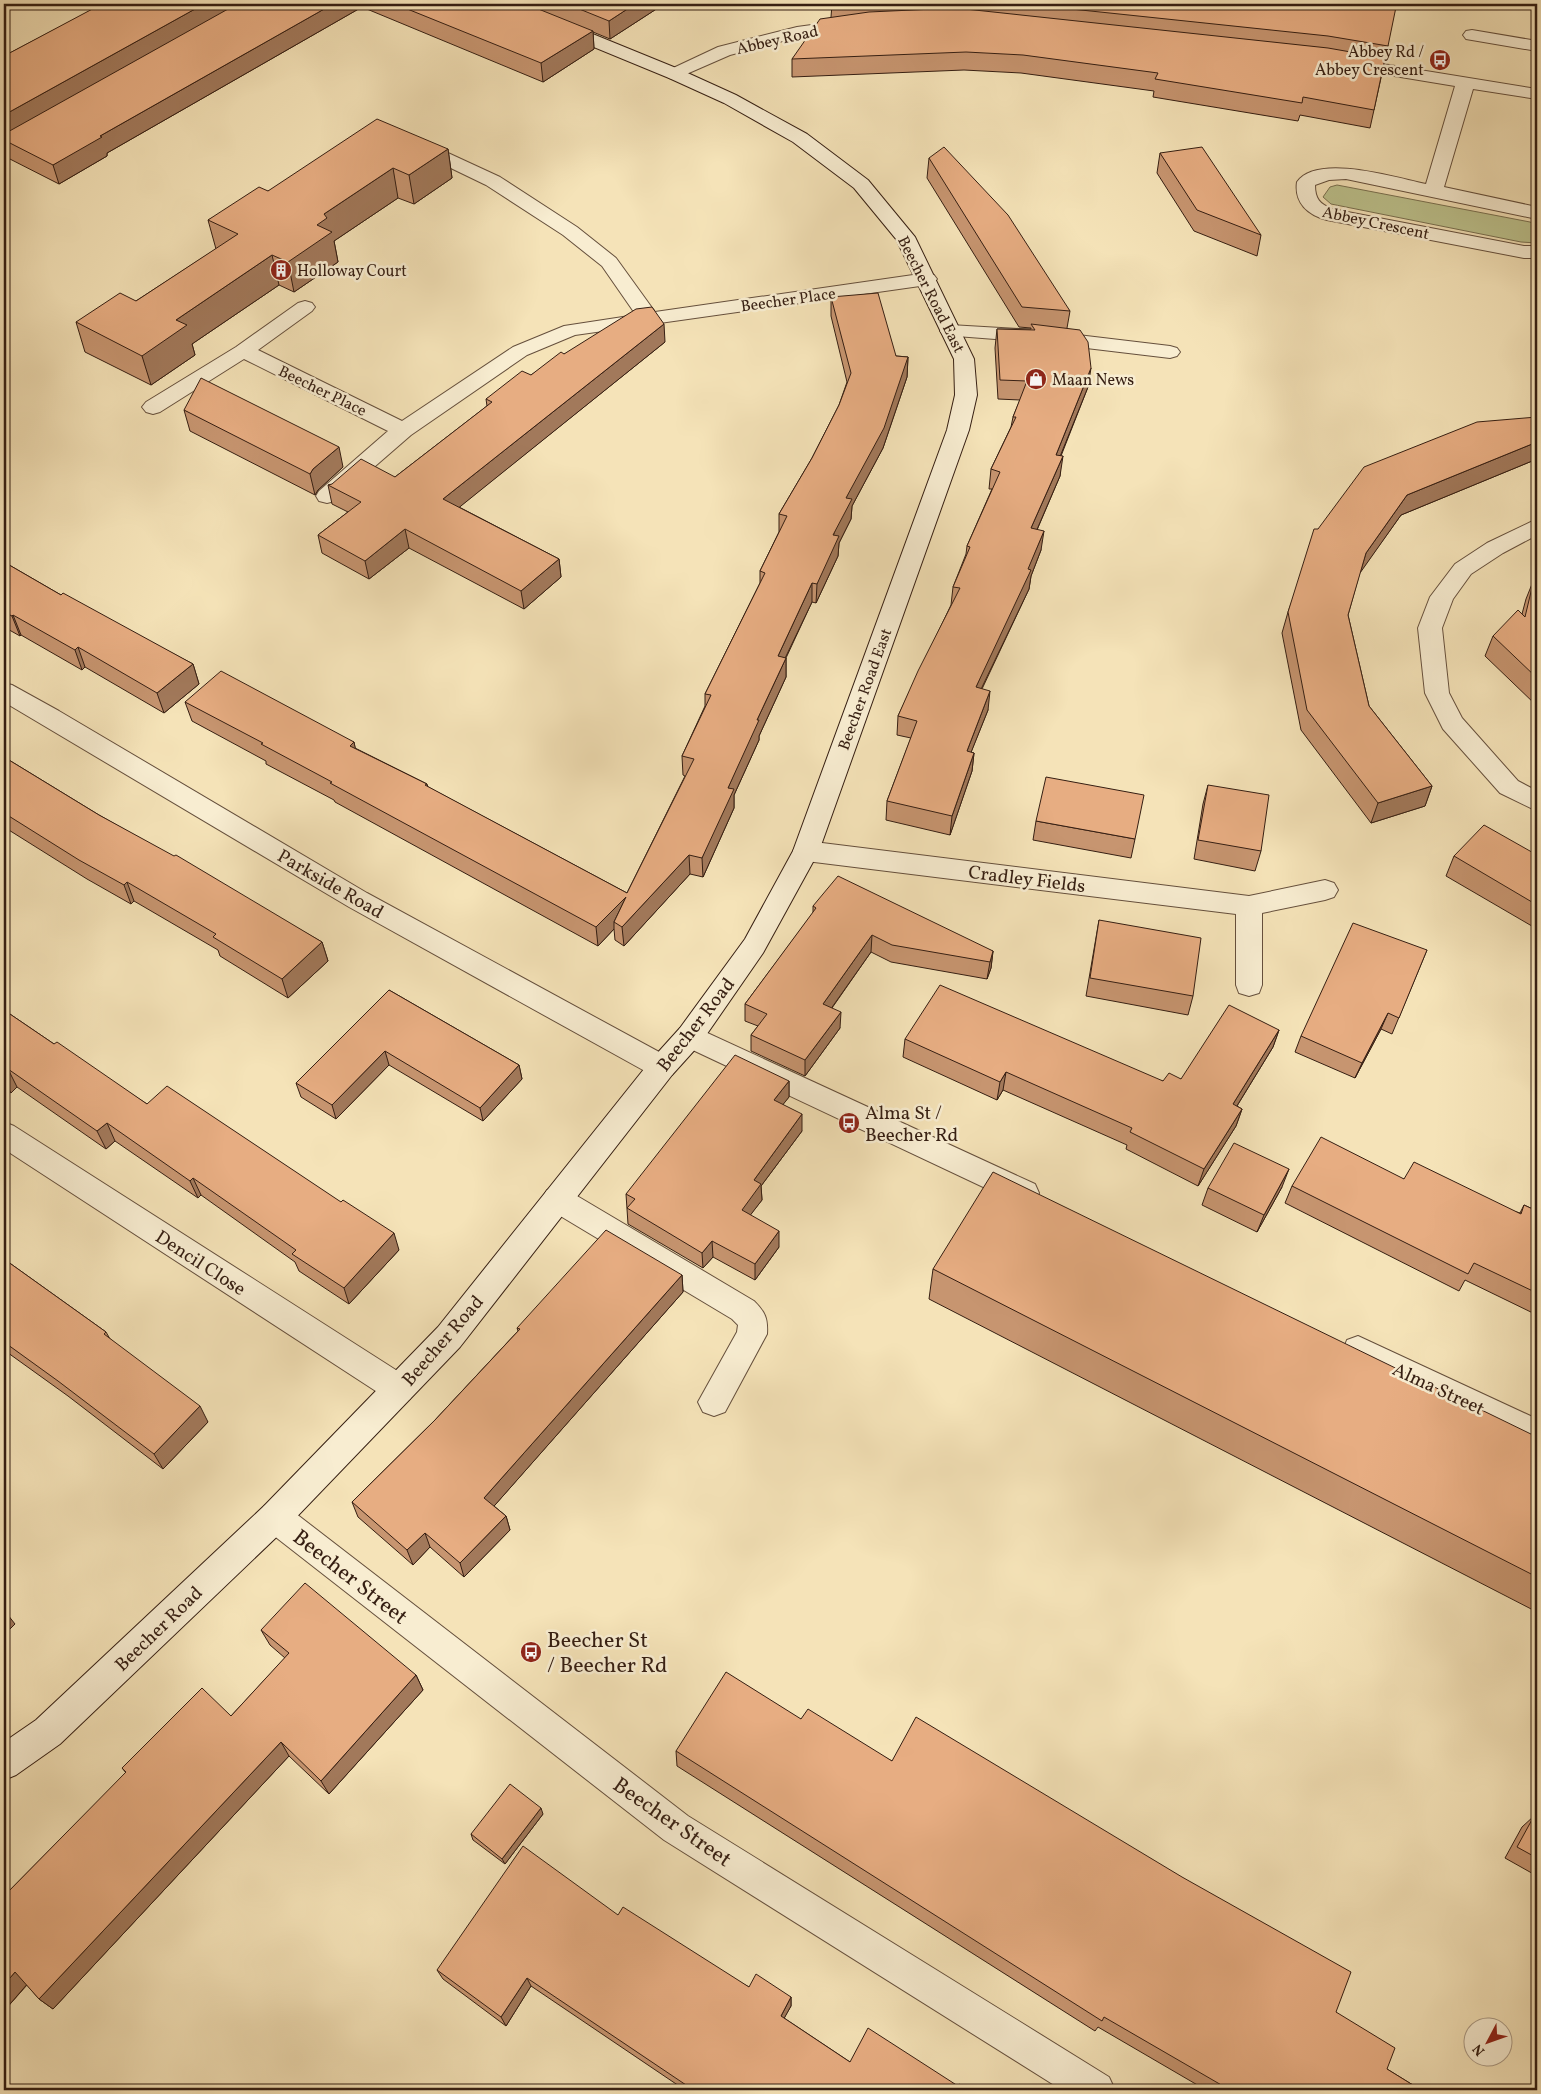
<svg xmlns="http://www.w3.org/2000/svg" width="1541" height="2094" font-family="Vollkorn,serif">
<rect width="100%" height="100%" fill="#f5e3b8"/>
<filter id="stains"><feTurbulence type="fractalNoise" baseFrequency=".004" numOctaves="4"/><feColorMatrix values="0 0 0 0 .2 0 0 0 0 .09 0 0 0 0 .02 0 0 0 .5 -.17"/></filter>
<radialGradient id="worn" r=".72"><stop offset=".6" stop-color="#630" stop-opacity="0"/><stop offset="1" stop-color="#630" stop-opacity=".3"/></radialGradient>
<path fill="#bdc38e" stroke="#797050" d="M1337 185 1530 222 1537 225V243L1521 242 1331 204 1323 197 1330 187Z"/>
<g fill="none" stroke-linecap="round" stroke-linejoin="round">
<g stroke="#654f3c" stroke-width="2">
<path id="lane" d="M1472 30 1537 41V51L1466 39 1463 35 1466 31Z
M950 325 1036 330 1170 346 1177 348 1180 352 1177 356 1170 358 1036 342 943 335 940 331 943 327Z
M557 1187 567 1190 754 1301C765 1312 768 1318 767 1334L725 1412 714 1416 703 1412 698 1402 737 1332 738 1325 732 1319 547 1208 542 1199 547 1190Z"/>
</g>
<g stroke="#654f3c" stroke-width="2">
<path id="street" d="M848 20 854 21 857 25 854 29 798 37 730 55 675 79 669 78 666 74 669 70 718 47 797 27Z
M1346 58 1537 89V99L1473 89 1444 187 1537 207V219L1346 179 1329 180 1315 185C1315 199 1320 204 1332 209L1524 246H1537V258H1524L1327 220C1308 215 1294 203 1297 182 1317 153 1397 178 1426 184L1455 86 1340 67 1337 63 1340 59Z
M435 147 500 177 577 227 616 258 655 312 927 273 934 275 937 279 934 283 927 285 575 335 527 355 411 435 335 501 327 503 319 501 316 496 319 491 388 431 244 359 160 412 153 414 146 412 142 407 146 402 236 347 298 303 305 301 312 303 315 307 312 311 258 350 402 421 513 347 564 326 636 315 602 266 563 235 486 185 428 157 426 153 428 149Z
M1537 519V535L1503 553 1471 574 1453 599 1442 628 1449 693 1462 718 1518 781 1537 791V811L1500 793 1443 729 1425 693 1418 628 1430 597 1455 564 1487 543Z
M4 683 12 685 59 711 367 893 672 1059 676 1067 672 1075 662 1078 652 1075 349 907 4 702Z
M806 841 1249 896 1325 880 1334 883 1338 890 1334 897 1325 900 1262 913V985L1259 993 1249 996 1239 993 1236 985V914L806 861 797 858 793 851 797 844Z
M690 1025 1035 1184 1039 1193 1035 1202 1025 1205 1015 1202 680 1044 676 1036 680 1028Z
M4 1122 14 1126 410 1379 414 1389 410 1399 399 1403 388 1399 4 1149Z
M1358 1336 1537 1419V1448L1347 1360 1343 1350 1347 1340Z
M275 1502 286 1506 688 1816 1109 2077 1115 2090H1062L664 1840 264 1528 259 1517 264 1506Z"/>
</g>
<g stroke="#351e12" stroke-width="2">
<path id="secondary" d="M496 4H519L681 70 736 95 807 134 868 180 915 237 974 359 977 395 969 430 819 851 763 953 700 1044 672 1075 460 1347 286 1528 60 1744 16 1775 4 1780V1742L36 1720 264 1506 438 1327 652 1059 680 1028 745 939 793 851 947 430 955 395 954 359 896 239 854 188 793 142 724 103 669 78 499 8Z"/>
</g>
<use href="#lane" fill="#f8edd1" fill-rule="evenodd"/>
<use href="#street" fill="#f8edd1" fill-rule="evenodd"/>
<use href="#secondary" fill="#f8edd1" fill-rule="evenodd"/>
</g>
<path fill="#c79570" stroke="#351e12" d="M98 4H661V6L610 39 593 32 594 49 543 82 362 7 107 153V156L59 184 4 156V56L96 8 95 5Z
M832 4H1374L1388 46 1370 128 1300 115 1298 121 1153 97 1154 91 1021 73 964 70 792 77V59L831 17Z
M448 149 452 178 414 204 398 198 334 241 338 262 294 292 279 285 192 344 195 355 151 385 85 352 76 322 136 301 216 249 208 220 268 191Z
M1160 153 1261 235 1257 256 1194 231 1157 173Z
M929 158 1070 311 1067 328 1088 387 1061 456 1060 476 1037 530 1041 550 1031 576 1029 589 982 689 988 710 971 752 974 753 972 771 950 835 886 820 887 801 911 738 897 735 898 716 951 605 953 587 966 554 967 546 992 489H989L991 469 1011 427 1013 417 1020 400 998 399 995 348 997 329H1031V328L1019 327 927 178Z
M831 297 896 356 908 357 907 377 883 448 852 506 851 519 839 543 838 556 816 603 812 602 786 658V677L759 736V740L734 795V808L703 877 690 874 624 946 615 940 614 929 598 946 335 802 334 800 266 764V761L192 721 185 702 354 742 355 748 427 784 428 787 627 893 685 776 683 775 682 756 705 706V694L760 583V571L779 532V514L812 458 839 405 847 382 831 316Z
M665 342 459 507 559 559 561 577 524 609 409 548 369 579 322 553 318 535 348 512 332 504 328 485 395 477 487 406 486 399 531 375 564 354Z
M184 410 343 467 318 490 315 495 190 431Z
M1537 417V459L1401 515 1360 572 1348 615 1369 706 1432 786 1425 806 1371 823 1301 730 1282 633 1288 612 1318 529Z
M4 562 61 595 193 664 199 684 164 713 85 667 82 670 21 635 20 636 4 627Z
M1537 577V706L1485 656 1493 636 1522 614 1526 599 1534 579Z
M4 757 99 815 322 942 328 961 288 998 220 956 218 950 134 901 131 904 87 879 4 827Z
M1208 785 1261 851 1255 871 1194 859 1203 804Z
M1036 821 1135 839 1131 858 1033 840Z
M1537 855V929L1446 876 1454 856Z
M813 906 993 951 991 968 987 979 891 962 871 952 832 1008 840 1028 805 1076 751 1051V1035L758 1026 745 1021V1004L813 913Z
M1099 920 1193 996 1188 1015 1086 996Z
M1427 950 1392 1034 1381 1029 1355 1078 1295 1052 1301 1036Z
M389 990 519 1065 522 1079 483 1121 389 1065 336 1119 301 1097 296 1083Z
M4 1010 54 1044 147 1104 399 1250 349 1304 299 1271 295 1262 201 1195 198 1198 115 1141 106 1149 17 1087 11 1093 4 1088Z
M1279 1030 1273 1047 1237 1106 1242 1109 1236 1126 1198 1186 1126 1149 1127 1145 1003 1090 997 1100 903 1057 905 1039 1163 1081 1181 1079Z
M789 1081V1097L783 1104 802 1131 761 1186 762 1200 750 1215 779 1247 755 1280 713 1257 703 1268 628 1224 626 1194Z
M1404 1179 1520 1213 1524 1205 1537 1211V1315L1465 1280 1459 1291 1285 1203 1292 1186Z
M1282 1187 1257 1232 1202 1205 1208 1188Z
M4 1259 106 1332 110 1339 208 1422 163 1469 68 1396 4 1350Z
M933 1269 1537 1437V1612L929 1299Z
M682 1275 683 1292 494 1506 506 1516 510 1530 464 1577 430 1547 413 1565 358 1517 352 1502 435 1420 518 1331 517 1328Z
M261 1630 416 1675 423 1690 329 1794 289 1756 53 2009 39 1999 27 1985 4 2011V1896L126 1773 122 1768 231 1716 285 1658 270 1645Z
M801 1719 892 1761 1336 2012 1387 2069 1421 2090H1206L1098 2027 1095 2031 677 1766 676 1751Z
M543 1814 505 1864 473 1840 471 1834Z
M1534 1816 1537 1817V1876L1505 1858 1522 1827Z
M618 1915 749 1987 791 1997V2006L784 2018 850 2062 958 2086 969 2090H685L531 1986 506 2026 443 1979 437 1970Z"/>
<path fill="#a2795b" stroke="#351e12" d="M204 4H241L4 137V115Z
M333 4H362V7L107 153V156L59 184 53 165 100 136Z
M635 4H661V6L610 39 609 21Z
M593 31 594 49 543 82 541 63Z
M448 149 452 178 414 204 409 175Z
M393 168 398 198 334 241 338 262 294 292 288 262 324 214Z
M272 255 279 285 192 344 195 355 151 385 142 356 176 320Z
M664 324 665 342 446 518 443 499Z
M908 357 907 377 883 448 852 506 851 519 839 543 838 556 816 603 817 584 846 498Z
M1091 368 1088 387 1053 474 1056 455Z
M1537 442V459L1401 515 1360 573 1366 553 1407 495Z
M339 447 343 467 318 490 315 495 310 474 313 469Z
M1063 456 1060 476 1029 548 1031 528Z
M405 529 409 548 369 579 365 561Z
M1044 531 1041 550 1031 576 1029 589 973 706 976 687Z
M559 559 561 577 524 609 521 591Z
M812 583V602L777 675 778 656Z
M13 615 21 635 20 636 12 616Z
M78 647 85 667 82 670 75 650Z
M786 658V677L759 736V740L734 795V808L703 877 702 858 728 788 757 720Z
M193 664 199 684 164 713 157 693Z
M990 691 988 710 964 770 967 751Z
M354 742 358 761 350 746Z
M974 753 972 771 950 835 952 816Z
M1432 786 1425 806 1371 823 1378 803Z
M689 855 690 874 624 946 622 927Z
M127 882 134 901 131 904 124 885Z
M626 897 614 922V929L598 946 596 927Z
M872 935 871 952 823 1020V1004Z
M322 942 328 961 288 998 282 979Z
M993 951 991 968 987 979 990 962Z
M841 1012 840 1028 805 1076V1060Z
M1388 1013 1381 1029 1355 1078 1362 1063Z
M1279 1030 1273 1047 1227 1122 1233 1104Z
M385 1051 389 1065 336 1119 332 1105Z
M519 1065 522 1079 483 1121 480 1108Z
M8 1069 17 1087 11 1093 4 1080V1072Z
M1006 1072 1003 1090 997 1100 1000 1082Z
M789 1081V1097L774 1116V1100Z
M1242 1109 1236 1126 1198 1186 1204 1169Z
M802 1114V1131L761 1186 762 1200 742 1226V1210L754 1180Z
M107 1123 115 1141 106 1149 97 1131Z
M1289 1169 1282 1187 1257 1232 1264 1215Z
M193 1178 201 1195 198 1198 190 1181Z
M779 1231V1247L755 1280V1264Z
M394 1233 399 1250 349 1304 344 1288Z
M712 1241 713 1257 703 1268 702 1253Z
M682 1275 683 1292 488 1513 484 1498Z
M200 1406 208 1422 163 1469 154 1454Z
M506 1516 510 1530 464 1577 460 1563Z
M425 1533 430 1547 413 1565 407 1550Z
M4 1610 15 1624 4 1635Z
M416 1675 423 1690 329 1794 321 1781Z
M281 1742 289 1756 53 2009 39 1999Z
M541 1808 543 1814 505 1864 502 1859Z
M15 1972 29 1982 4 2011V1985Z
M527 1978 531 1986 506 2026 501 2017Z
M791 1997V2006L781 2024V2016Z"/>
<path fill="#e7ad82" stroke="#351e12" d="M98 4H204L4 115V56L98 6 95 5Z
M237 4H333L100 136 102 137 53 165 4 140V133H6Z
M395 4H526L593 31 541 63Z
M567 4H635L609 21Z
M1024 4H1374L1396 7 1388 46 1328 36Z
M956 8 1328 48 1385 58 1374 110 1303 97 1302 103 1155 79 1158 73 1023 55 966 52 792 59 820 19 869 12Z
M377 119 448 149 409 175 393 168 324 214 327 218 317 225 332 232 288 262 272 255 176 320 187 325 142 356 76 322 120 293 136 301 238 234 208 220 259 187 268 191Z
M944 147 1008 215 1070 311 1022 307 929 158Z
M1202 147 1261 235 1197 210 1160 153Z
M878 293 896 356 908 357 884 428 846 498 852 499 833 535 839 536 817 584 812 583 778 656 786 658 757 720H759L728 788 734 789 702 858 689 855 622 927 614 922 626 897 596 927 330 783 332 782 261 744 263 743 185 702 221 671 354 742 350 746 427 784 425 785 627 893 694 759 682 756 711 695 705 694 765 573 760 571 787 516 779 514 812 458 839 405 851 373 831 297Z
M652 307 664 324 443 499 559 559 521 591 405 529 365 561 318 535 361 502 328 485 332 484 361 459 395 477 492 402 486 399 522 371 531 375 561 352 564 354 636 309Z
M1031 324 1080 330 1088 342 1091 368 1056 455 1063 456 1031 528 1044 531 1028 569 1031 570 976 687 990 691 967 751 974 753 952 816 887 801 917 721 898 716 918 671 960 588 953 587 970 547 967 546 1000 472 991 469 1016 417H1013L1027 381 1000 380 997 329 1035 330Z
M201 378 339 447 313 469 310 474 184 410Z
M1537 417V442L1407 495 1366 553 1348 615 1369 706 1432 786 1378 803 1307 710 1288 612 1314 529H1318L1364 467 1477 422Z
M4 562 61 595 63 593 193 664 157 693 78 647 75 650 13 615 12 616 4 612Z
M1537 577V678L1493 636 1518 610 1525 617 1534 579Z
M4 757 99 815 174 856 176 855 322 942 282 979 213 937 216 934 127 882 124 885 79 860 4 813Z
M1046 777 1144 795 1135 839 1036 821Z
M1208 785 1269 795 1261 851 1198 840Z
M1484 825 1537 855V905L1454 856Z
M838 876 993 951 990 962 892 945 872 935 823 1004 841 1012 805 1060 751 1035 767 1014 745 1004 816 908 813 906Z
M1099 920 1201 938 1193 996 1090 978Z
M1353 923 1427 950 1399 1018 1388 1013 1362 1063 1301 1036Z
M940 985 1163 1081 1169 1073 1181 1079 1229 1005 1279 1030 1233 1104 1242 1109 1204 1169 1130 1132 1132 1128 1006 1072 1000 1082 905 1039Z
M389 990 519 1065 480 1108 385 1051 332 1105 296 1083Z
M4 1010 54 1044 57 1042 147 1104 167 1086 341 1202 343 1200 394 1233 344 1288 292 1254 296 1250 193 1178 190 1181 107 1123 97 1131 8 1069 4 1072Z
M735 1055 789 1081 774 1100 802 1114 754 1180 761 1184 742 1210 779 1231 755 1264 712 1241 702 1253 627 1208 635 1199 626 1194Z
M1321 1137 1404 1179 1414 1162 1521 1214 1524 1205 1537 1211V1293L1474 1263 1468 1274 1292 1186Z
M1234 1143 1289 1169 1264 1215 1208 1188Z
M993 1172 1537 1437V1577L933 1269Z
M606 1230 682 1275 484 1498 506 1516 460 1563 425 1533 407 1550 352 1502 435 1420 520 1329 517 1328Z
M4 1259 106 1332 104 1334 200 1406 154 1454 58 1381 4 1342Z
M305 1583 416 1675 321 1781 281 1742 39 1999 15 1972 4 1985V1896L126 1772 122 1768 202 1688 231 1716 289 1653 261 1630Z
M726 1672 801 1719 808 1709 892 1761 916 1717 1182 1877 1351 1972 1336 2012 1395 2048 1387 2069 1421 2090H1230L1104 2017 1102 2021 676 1751Z
M510 1784 541 1808 502 1859 471 1834Z
M1534 1816 1537 1817V1858L1517 1847Z
M523 1846 618 1915 623 1907 749 1987 756 1974 791 1997 781 2016 850 2062 868 2028 958 2086 959 2084 969 2090H691L692 2089 527 1978 501 2017 437 1970Z"/>
<defs>
<g id="bus-disc" transform="scale(1.125)"><circle r="9.5" fill="#8f2418" stroke="#f8edd1"/><path d="M-5-6H5V4H4V6H2V4H-2V6H-4V4H-5ZM-3.5-4V0h7V-4ZM-3.5 1.2v1.5H-2V1.2ZM2 1.2v1.5H3.5V1.2Z" fill="#fff"/></g>
<g id="building-disc" transform="scale(1.125)"><circle r="9.5" fill="#8f2418" stroke="#f8edd1"/><path d="M-4-6H4V6H1V3H-1V6H-4ZM-2.5-4.3h1.7v1.8h-1.7ZM.8-4.3h1.7v1.8H.8ZM-2.5-1h1.7V.8h-1.7ZM.8-1h1.7V.8H.8Z" fill="#fff"/></g>
<g id="shop-disc" transform="scale(1.125)"><circle r="9.5" fill="#8f2418" stroke="#f8edd1"/><path d="M-5-2.5h2.3a2.7 3.5 0 0 1 5.4 0H5L5.5 6h-11ZM-1.5-2.5h3a1.5 2.3 0 0 0-3 0Z" fill="#fff"/></g>
</defs>
<g fill-rule="evenodd">
<use href="#bus-disc" x="1440" y="60"/>
<use href="#building-disc" x="281" y="270"/>
<use href="#shop-disc" x="1036" y="379"/>
<use href="#bus-disc" x="849" y="1123"/>
<use href="#bus-disc" x="531" y="1652"/>
</g>
<g text-anchor="middle" stroke-width="5" stroke-linejoin="round" paint-order="stroke">
<g font-size="16" fill="#351e12" stroke="#f8edd1">
<text transform="translate(777 39) rotate(-13)" y="6">Abbey Road</text>
<text transform="translate(1376 222) rotate(12)" y="6">Abbey Crescent</text>
<text transform="translate(932 294) rotate(63)" y="6">Beecher Road East</text>
<text transform="translate(788 299) rotate(-8)" y="6">Beecher Place</text>
<text transform="translate(323 390) rotate(26)" y="6">Beecher Place</text>
<text transform="translate(864 689) rotate(-70)" y="6">Beecher Road East</text>
</g>
<g font-size="16" fill="#351e12" stroke="#f8edd1" text-anchor="start">
<text x="1424" y="57" text-anchor="end">Abbey Rd /<tspan x="1424" dy="18">Abbey Crescent</tspan></text>
<text x="297" y="276">Holloway Court</text>
<text x="1052" y="385">Maan News</text>
</g>
<g font-size="19" fill="#351e12" stroke="#f8edd1">
<text transform="translate(1027 878) rotate(7)" y="7">Cradley Fields</text>
<text transform="translate(331 883) rotate(30)" y="7">Parkside Road</text>
<text transform="translate(695 1024) rotate(-52)" y="7">Beecher Road</text>
<text transform="translate(201 1262) rotate(33)" y="7">Dencil Close</text>
<text transform="translate(442 1340) rotate(-49)" y="7">Beecher Road</text>
<text transform="translate(1439 1388) rotate(25)" y="7">Alma Street</text>
<text transform="translate(158 1628) rotate(-44)" y="7">Beecher Road</text>
</g>
<g font-size="19" fill="#351e12" stroke="#f8edd1" text-anchor="start">
<text x="865" y="1119">Alma St /<tspan x="865" dy="22">Beecher Rd</tspan></text>
</g>
<g font-size="22" fill="#351e12" stroke="#f8edd1">
<text transform="translate(351 1576) rotate(38)" y="8">Beecher Street</text>
<text transform="translate(673 1821) rotate(35)" y="8">Beecher Street</text>
</g>
<g font-size="22" fill="#351e12" stroke="#f8edd1" text-anchor="start">
<text x="547" y="1647">Beecher St<tspan x="547" dy="25">/ Beecher Rd</tspan></text>
</g>
</g>
<rect width="1541" height="2094" fill="none" stroke="#f5e3b8" stroke-width="20"/>
<rect x="5" y="5" width="1531" height="2084" fill="none" stroke="#351e12" stroke-width="2.5"/>
<rect x="10" y="10" width="1521" height="2074" fill="none" stroke="#351e12"/>
<g transform="translate(1488 2042) rotate(229)"><circle r="24" fill="#f8edd1" stroke="#aa9a85"/>
<path d="M0-4L9 19L0 12L-9 19Z" fill="#8f2418"/>
<text y="-8" font-size="14" font-weight="bold" text-anchor="middle" fill="#351e12">N</text>
</g>
<rect width="100%" height="100%" filter="url(#stains)"/>
<rect width="100%" height="100%" fill="url(#worn)"/>
</svg>
